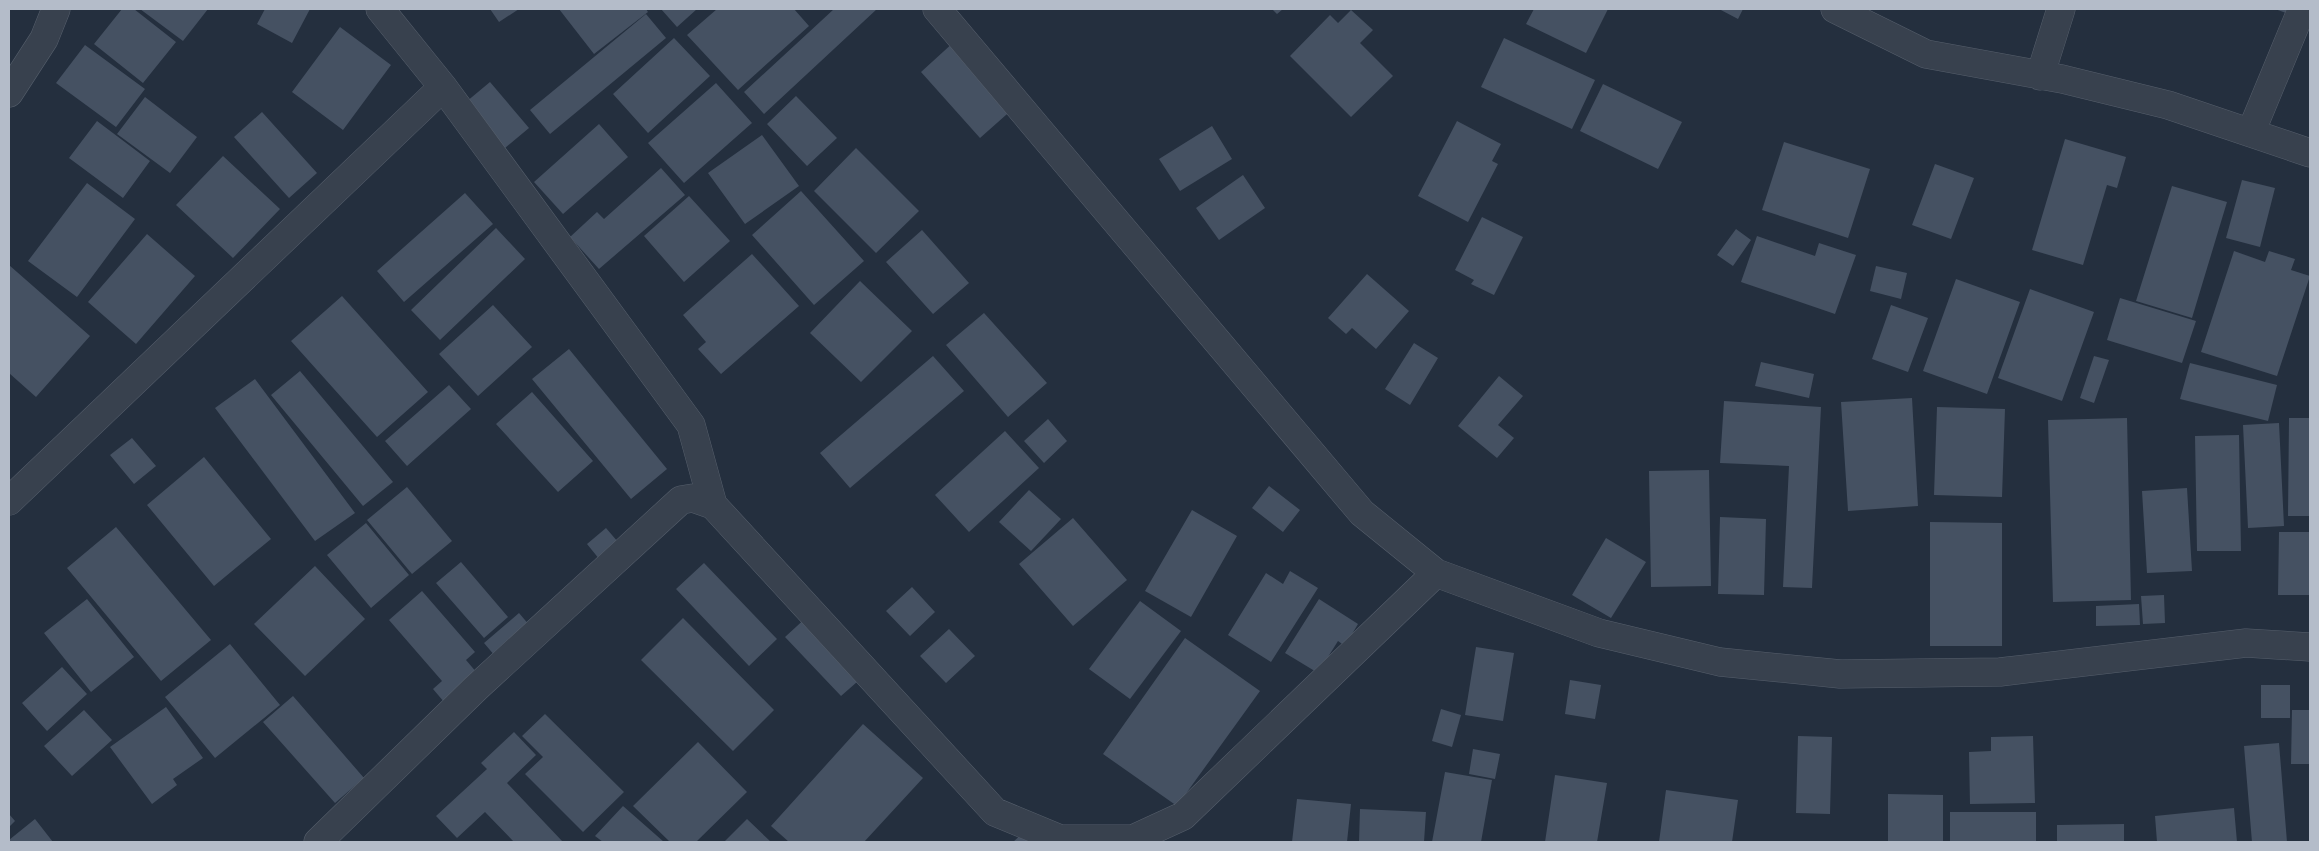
<svg xmlns="http://www.w3.org/2000/svg" width="2319" height="851" font-family="Mulish,sans-serif">
<rect width="100%" height="100%" fill="#242f3e"/>
<path fill="#455162" d="M122 9H134L176 42 143 83 94 44Z
M140 9H208L183 41Z
M265 9H310L292 43 257 24Z
M490 9H519L499 22Z
M559 9H646L648 12 594 54Z
M661 9H697L677 27Z
M717 9H794L809 26 738 90 687 35Z
M834 9H877L764 114 744 92Z
M1272 9H1283L1277 14Z
M1534 9H1608L1586 53 1526 24Z
M1719 9H1743L1738 19Z
M2275 9H2287L2286 13Z
M1351 10 1373 30 1360 43 1393 76 1351 117 1290 56 1330 15 1338 23Z
M646 14 666 38 550 134 530 110Z
M340 27 391 65 343 130 292 92Z
M674 38 710 76 648 133 613 94Z
M1504 38 1595 80 1572 129 1481 87Z
M955 41 1015 107 980 138 921 72Z
M85 45 145 89 116 127 56 83Z
M490 82 529 128 505 148 466 102Z
M716 83 752 123 684 183 648 143Z
M1603 84 1682 122 1658 169 1580 131Z
M796 96 837 138 807 166 767 124Z
M145 97 197 137 170 173 117 134Z
M262 112 317 173 289 198 234 137Z
M97 121 150 161 123 198 69 158Z
M1457 121 1501 144 1492 161 1498 164 1468 222 1418 196Z
M599 124 628 157 563 214 534 182Z
M1212 126 1232 159 1180 191 1159 159Z
M762 135 799 186 745 224 708 173Z
M2065 139 2126 157 2117 188 2107 185 2083 265 2032 250Z
M1784 142 1870 169 1848 238 1762 210Z
M856 148 919 211 876 253 814 191Z
M223 156 280 209 233 258 176 205Z
M1935 164 1974 178 1951 239 1912 225Z
M661 168 685 195 599 269 570 237 597 212 604 219Z
M1243 175 1265 208 1219 240 1196 208Z
M2242 180 2275 188 2260 247 2226 238Z
M87 183 135 219 77 297 28 261Z
M2172 186 2227 202 2192 318 2136 301Z
M801 191 864 261 814 305 752 235Z
M465 193 493 224 404 302 377 271Z
M689 196 730 241 684 282 644 236Z
M1482 217 1523 237 1494 295 1471 284 1474 280 1455 270Z
M496 228 525 259 440 340 411 310Z
M1736 229 1751 240 1733 266 1717 255Z
M922 230 969 283 933 314 886 262Z
M147 234 195 276 136 344 88 302Z
M1757 236 1815 256 1819 243 1856 255 1835 314 1741 282Z
M2234 251 2265 262 2269 251 2295 259 2291 270 2310 276 2277 376 2201 352Z
M752 254 799 306 721 374 698 349 706 342 683 315Z
M9 265 90 336 36 397 9 373Z
M1876 266 1907 273 1901 299 1870 291Z
M1367 274 1409 311 1376 349 1352 328 1346 334 1328 318Z
M1956 279 2020 302 1987 394 1923 371Z
M860 281 912 331 861 382 810 333Z
M2030 289 2094 312 2062 401 1998 378Z
M342 296 428 392 377 437 291 341Z
M2120 298 2196 321 2182 363 2107 340Z
M493 305 532 347 478 396 439 354Z
M1891 305 1928 318 1908 372 1872 359Z
M984 313 1047 383 1008 417 946 345Z
M1414 343 1438 358 1410 405 1385 389Z
M569 349 667 469 631 499 532 379Z
M933 356 964 391 850 488 820 453Z
M2094 356 2109 360 2094 403 2080 398Z
M1761 362 1814 374 1809 398 1755 386Z
M2190 363 2277 385 2268 421 2180 399Z
M300 371 393 482 363 506 271 395Z
M1499 376 1523 396 1498 425 1514 438 1497 458 1458 426Z
M255 379 355 513 315 541 215 408Z
M449 385 471 409 407 466 385 441Z
M532 392 593 461 558 492 496 424Z
M1912 398 1918 506 1848 511 1841 402Z
M1724 401 1821 407 1812 588 1783 587 1789 466 1720 463Z
M1937 407 2005 409 2002 497 1934 495Z
M2127 418 2131 600 2053 602 2048 420Z
M2289 418H2310V516H2288Z
M1048 419 1067 441 1044 463 1024 441Z
M2279 423 2284 526 2248 528 2243 425Z
M1005 431 1039 468 969 532 935 495Z
M2239 435 2241 551H2197L2195 436Z
M132 438 156 466 134 484 110 455Z
M204 457 271 539 214 586 147 505Z
M1709 470 1711 586 1651 587 1649 471Z
M1269 486 1300 510 1283 532 1252 508Z
M407 487 452 541 412 574 367 520Z
M2187 488 2192 571 2147 573 2142 491Z
M1029 490 1061 519 1031 551 999 522Z
M1192 510 1237 536 1191 617 1145 591Z
M1720 517 1766 519 1764 595 1718 594Z
M1073 518 1127 580 1073 626 1019 564Z
M1930 522 2002 523V646H1930Z
M366 523 409 575 371 608 327 555Z
M116 527 211 640 161 681 67 568Z
M606 528 624 549 604 565 587 544Z
M2279 532H2310V595H2278Z
M1606 538 1646 562 1611 618 1572 595Z
M461 562 508 617 484 638 436 583Z
M704 563 777 639 749 666 676 589Z
M315 566 365 619 305 676 254 624Z
M1290 571 1318 588 1271 662 1228 635 1266 573 1283 584Z
M912 587 935 612 910 636 886 611Z
M422 591 475 652 466 660 483 680 450 709 433 689 442 681 389 620Z
M2164 595 2165 623 2143 624 2141 596Z
M87 599 134 657 91 692 44 633Z
M1319 599 1358 624 1345 646 1338 641 1318 673 1285 653Z
M1140 601 1181 631 1130 699 1089 669Z
M2139 604 2140 625 2096 626V606Z
M519 613 536 633 501 663 484 643Z
M809 615 865 675 841 696 785 637Z
M683 618 774 710 733 751 641 660Z
M949 629 975 656 946 683 920 656Z
M1185 638 1260 691 1177 806 1103 754Z
M230 644 280 705 215 758 165 697Z
M1476 647 1514 653 1503 721 1465 715Z
M62 667 87 694 47 731 22 703Z
M1570 680 1601 685 1595 719 1565 714Z
M2261 685H2290V718H2261Z
M293 696 364 778 335 803 263 722Z
M166 707 203 758 173 779 177 785 152 804 110 747Z
M1441 709 1461 715 1452 747 1432 741Z
M84 710 112 740 72 776 44 746Z
M2292 710H2310V764H2291Z
M545 714 624 792 583 832 525 774 543 757 522 736Z
M863 724 923 778 864 842H789L771 826Z
M514 732 536 755 507 783 563 842H514L485 812 457 838 436 816 487 769 481 763Z
M1798 736 1832 737 1830 814 1796 813Z
M2033 736 2035 803 1970 804 1969 752 1991 751V737Z
M698 742 747 792 696 842H670L633 806Z
M2279 743 2287 842H2252L2244 746Z
M1473 749 1500 754 1495 779 1469 774Z
M1445 772 1492 780 1481 842H1432Z
M1555 775 1607 783 1597 842H1545Z
M1666 790 1738 800 1732 842H1659Z
M1888 794 1943 795V842H1888Z
M1297 799 1351 804 1347 842H1292Z
M623 806 664 842H603L595 836Z
M2234 808 2237 842H2157L2155 816Z
M1360 809 1426 812 1424 842H1359Z
M1950 812H2036V842H1950Z
M9 814 15 821 9 827Z
M35 819 53 842H9V840Z
M747 819 771 842H724Z
M2124 824V842H2057V825Z
M1024 832 1035 842H1013Z"/>
<g fill="none" stroke-linecap="round" stroke-linejoin="round">
<g stroke="#565f6c" stroke-width="29">
<path id="street" d="M380 9 443 87 691 425 713 505
M937 9 1362 513 1436 573 1599 633 1720 662 1840 674 2000 672 2246 643 2310 647
M1835 9 1926 54 2062 79 2168 105 2310 153
M2040 76 2061 9
M9 93 44 39 56 9
M2251 132 2302 9
M9 501 443 87
M318 842 476 688 681 500 693 498 713 505 995 812 1060 839H1133L1183 816 1436 573"/>
</g>
<use href="#street" stroke="#38414e" stroke-width="28"/>
</g>
<rect width="2319" height="851" fill="none" stroke="#b4bcc9" stroke-width="20"/>
</svg>
